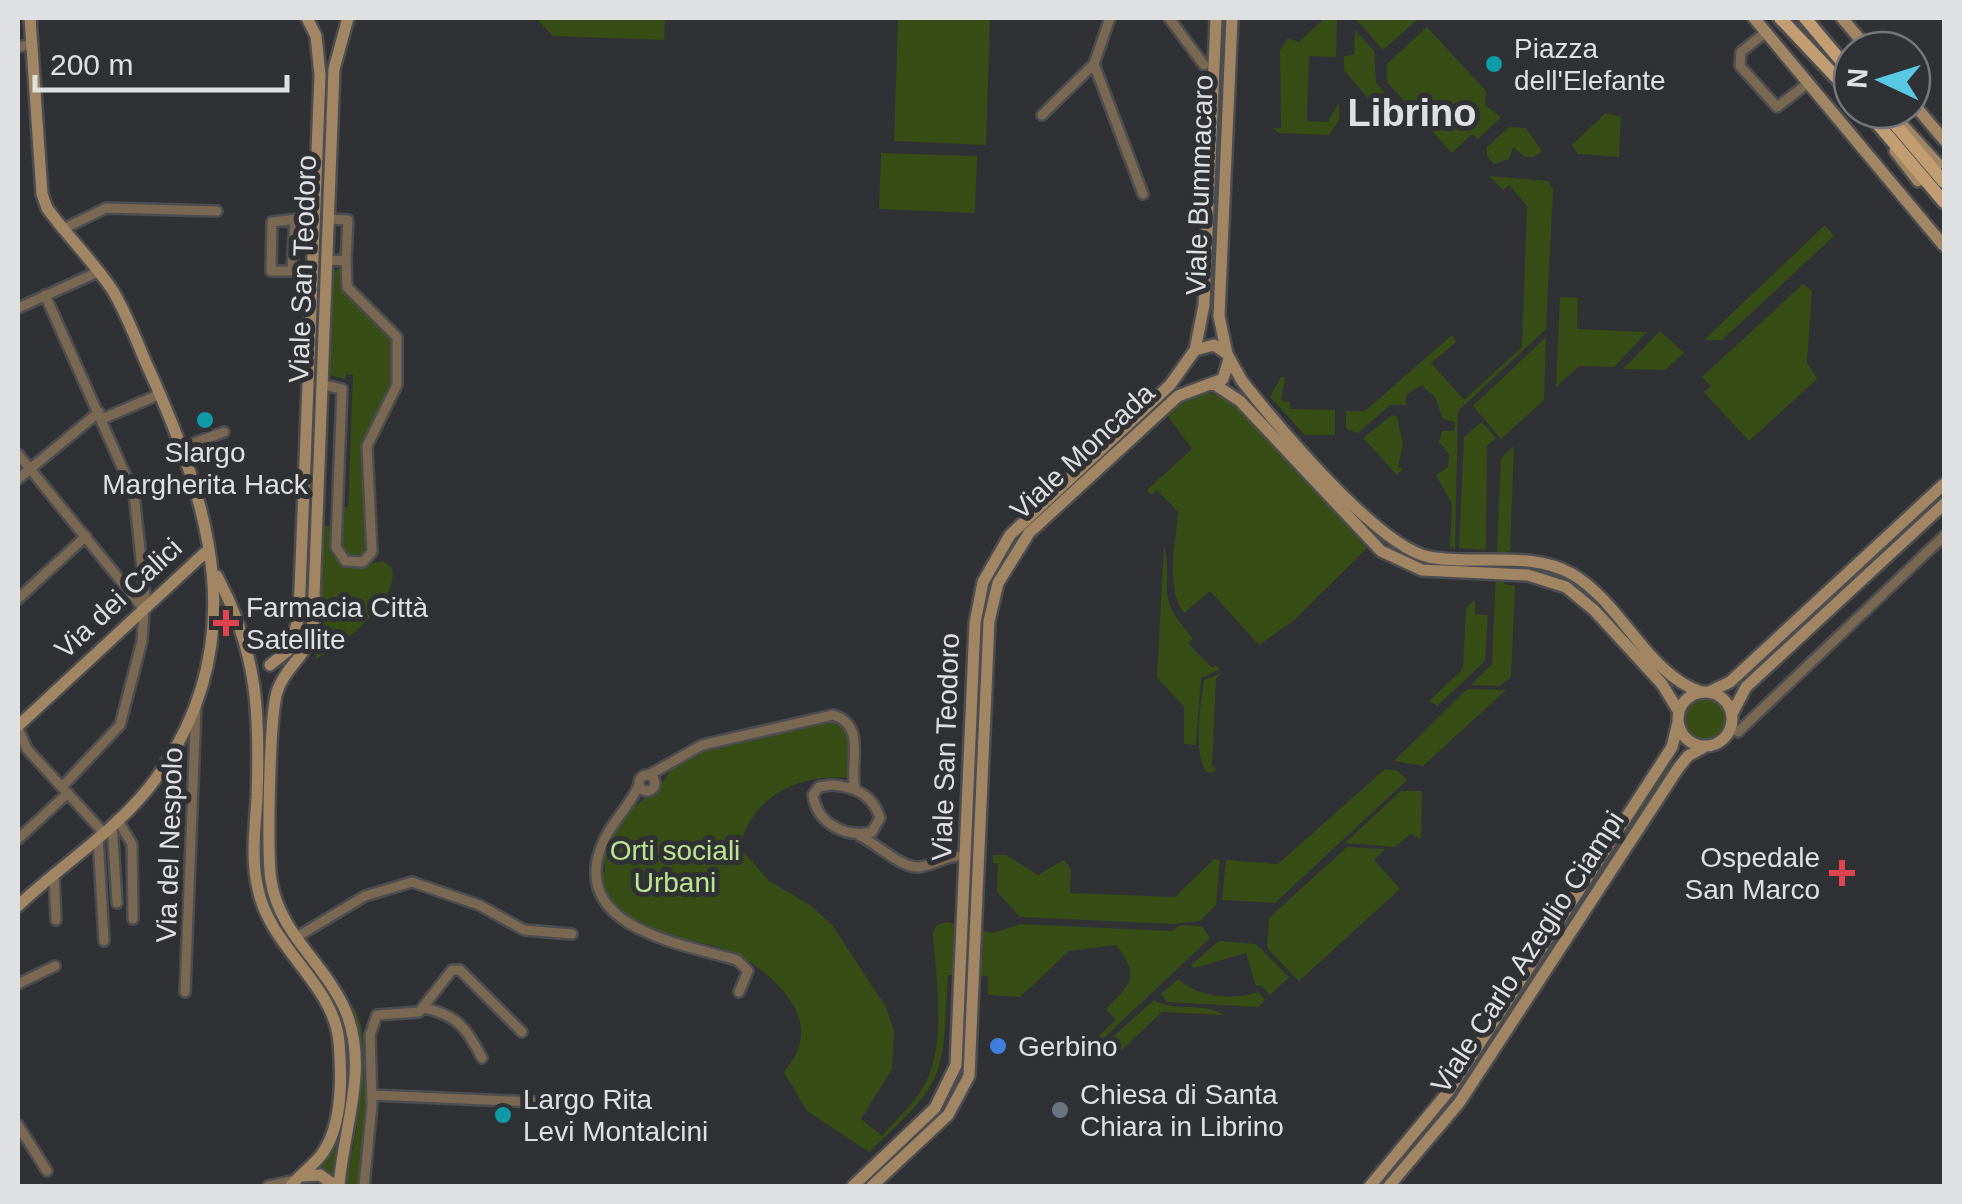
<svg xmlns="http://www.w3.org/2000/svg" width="1962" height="1204" font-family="Helvetica,sans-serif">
<rect width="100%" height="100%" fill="#2f3135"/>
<path fill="#374d15" d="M536 18H665L664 40 553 36Z
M898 18H990L986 145 894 141Z
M1325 18H1337L1336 57 1309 56 1307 121 1328 122 1339 102V120L1329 135 1279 133 1273 128H1281L1280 50 1288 38 1299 42Z
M1355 18H1419L1383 50Z
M1427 27 1486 91 1485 105 1501 117 1478 139 1472 134 1452 153 1387 82V64Z
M1355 30 1374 51 1376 83 1384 92 1372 103 1344 70V56L1354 55Z
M1222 36 1225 39 1210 320 1208 318Z
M326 81 309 616 302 647 286 665 300 638 304 616Z
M1606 113 1621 117 1619 157 1578 154 1572 145Z
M1509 127 1526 128 1542 151 1534 157H1525L1513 147 1509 159 1494 164 1487 156V147Z
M881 153 977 156 975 213 879 209Z
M1489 176 1548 181 1553 190 1546 329 1458 411 1455 548 1450 547 1452 504 1436 475 1448 467 1449 454 1439 442 1442 431H1454L1455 422 1443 419 1435 397 1421 385 1406 395V405H1390L1358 433 1346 429V411H1365L1452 335 1456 342 1431 363 1464 400 1522 347 1527 206 1509 185 1503 190Z
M1825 225 1834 236 1722 340H1704Z
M340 268 342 287 390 335C408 375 370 411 364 449 359 480 365 514 366 545L360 558 347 557 339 547 341 507H348L353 375 346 374 345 379 329 375 334 271Z
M1803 284 1812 290 1807 362 1817 379 1749 441 1704 392 1711 386 1702 377Z
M1560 297 1578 298 1577 329 1647 332 1614 367 1579 366 1556 387Z
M1660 331 1684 353 1665 370 1623 369Z
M1546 337 1544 400 1501 439 1473 406Z
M1281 377H1285L1281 401 1290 402V409L1335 410V435H1305L1270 397Z
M1171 392 1024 532 995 576 983 623 972 851 980 623 985 594 1007 545Z
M1208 392 1231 401 1367 548 1293 621 1259 645 1210 591 1184 613C1165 587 1176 543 1178 512L1157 490 1151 495 1147 490 1192 449 1167 415 1194 394Z
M1392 415 1397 417 1403 445 1398 467 1403 468 1397 475 1363 438Z
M1482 422 1496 438 1487 446 1486 550 1459 548 1464 437Z
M1514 446 1510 551H1506L1505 565 1546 569 1592 594 1667 681 1576 588 1545 574 1505 571 1504 584 1515 586 1511 677 1500 686 1471 685 1492 664 1501 458Z
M329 525 332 550 341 563 355 567 382 561 391 567C403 598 341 647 315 659L325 617H320L323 528Z
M1164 545C1175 591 1151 592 1193 638L1188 643 1212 668 1216 665 1220 669 1201 678 1196 745 1184 744V706L1157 678Z
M1475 599V614L1488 615 1485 661 1437 706 1429 701 1463 669 1466 608Z
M1222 673 1216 678 1212 765 1217 771 1208 773C1192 757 1201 705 1204 680Z
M1467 689 1506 690 1423 766 1394 761Z
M1684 719a21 21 0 1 1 42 0a21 21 0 1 1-42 0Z
M267 704 264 858 271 902 294 946 344 1017 350 1050 345 1126 334 1176 320 1169 340 1127 343 1033 337 1012 279 932 263 891 259 862Z
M832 719 849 732 847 778C799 774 751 796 740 848L769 881 810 905 832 925 886 1007 894 1031 892 1069 861 1119 882 1136C897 1119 917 1101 927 1080 947 1038 935 977 933 931L937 925 947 922 993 933 1020 924 1172 931 1180 925 1202 926 1210 938 1091 1050H1083L1116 1020 1106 1009C1132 983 1140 975 1116 945L1069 951 1020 997 988 995V976L948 975C942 1081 947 1079 869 1152L807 1111 784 1072C826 1024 782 981 740 956 704 936 655 943 622 914 609 903 604 890 601 874L605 870C598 836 628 809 654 792 665 784 669 765 689 754 720 737 795 728 832 719Z
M1669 759 1675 764 1466 1084 1383 1186H1376L1454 1091Z
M1385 769 1398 771 1407 780 1275 903 1222 900 1226 860 1278 864Z
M1401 791H1422L1421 839 1411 834 1395 847 1345 843Z
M1347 847 1385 849 1374 860 1400 889 1299 981 1267 948 1269 918Z
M993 855H1006L1038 875 1064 860 1071 869 1070 893 1175 897 1214 859 1220 860 1216 905 1200 921 1173 924 1020 917 997 892 998 863H993Z
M1219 941 1256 944 1289 977 1270 995 1261 985 1256 986 1246 953 1194 968 1191 965Z
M1178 979C1197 997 1232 1001 1258 992L1265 1000 1258 1007 1167 1002 1161 994Z
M1154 1000C1175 1013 1203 1001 1224 1015L1162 1012 1109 1062 1098 1050Z
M352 1005C376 1037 364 1145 359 1186H345L356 1132 359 1087 360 1054Z"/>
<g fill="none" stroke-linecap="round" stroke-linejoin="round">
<g stroke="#4b4d51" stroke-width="14">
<path id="street" d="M1110 18 1094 64 1143 194
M1169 18 1204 65
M1766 32 1741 52 1740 66 1777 107 1807 84
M18 47 33 44
M1042 115 1094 64
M295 219 292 271H271L272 222 314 217
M329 219 348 220 346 261
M63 229 106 208 217 211
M45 295 134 494 145 596 142 641 120 725 62 787
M18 308 98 272
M323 385 342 389 336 547 345 561 363 562 372 552 367 446 397 385V337L347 287 346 261 328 260
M102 419 160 394
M183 447 224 432
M18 454 142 607
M18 479 99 412
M18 599 86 536
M18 728 27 749 103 832
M1738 732 1944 536
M649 775 702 745 833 715C867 725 849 763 855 789
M639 783a8 8 0 1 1 16 0a8 8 0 1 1-16 0Z
M639 785C629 808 608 825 600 850 573 929 686 945 737 960L748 971 739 992
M831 785C854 786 873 795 880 818L872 832C846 838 817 824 813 795L819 787Z
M117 819 132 844 133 919
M112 824 117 903
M860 836C876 843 902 869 919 867 937 865 944 855 966 856
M98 837 104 941
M18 839 68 793
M54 875 56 920
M295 938 365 896 412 882 479 905 524 930 572 934
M18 984 55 966
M185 992 196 707
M424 1008C458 1015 467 1029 482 1058
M372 1095 582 1104
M18 1125 47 1171
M268 1186 295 1180
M364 1186 372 1104 370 1035 377 1015 419 1012 452 970H460L522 1032"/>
</g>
<g stroke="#4b4d51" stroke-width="16">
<path id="secondary" d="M1232 18 1219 316 1227 354 1242 381C1277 425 1378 547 1429 557 1476 566 1529 550 1572 574 1622 603 1646 673 1701 692
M1754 18 1944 246
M1842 18 1869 50
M1912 102 1944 140
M1897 119 1938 164
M1895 151 1918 181
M1195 350 1204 305 1216 18
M1214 384 1240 401 1381 551 1422 570 1528 575 1566 587 1594 610 1662 684 1679 712
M217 576C258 653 260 713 257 798 255 828 251 860 258 889 270 948 334 984 339 1042 342 1077 343 1125 322 1154 313 1166 300 1174 291 1186
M270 665 290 649 299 616 320 75 316 36 307 18
M1678 719a27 27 0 1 1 54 0a27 27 0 1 1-54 0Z
M1709 692 1730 682 1944 484
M1732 714 1746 687 1944 504
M18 726 209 549
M18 906C63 863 121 828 157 777 252 644 212 511 151 374 138 346 129 318 113 291 94 262 67 236 47 208L42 194 30 18
M302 1176 320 1175 336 1186
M339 1186C343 1130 369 1068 346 1012 326 964 279 934 271 880 267 853 269 710 278 689 289 661 307 660 313 623L334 69 348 18
M853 1186 935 1108 956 1065 975 623 983 582 1010 535 1170 385 1195 350 1214 345 1227 354
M872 1186 948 1115 969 1076 989 621 998 583 1029 533 1178 396 1223 379 1229 359
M1370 1186 1448 1092 1672 747 1678 722
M1389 1186 1459 1103 1679 767 1688 756 1706 746"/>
</g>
<g stroke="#4b4d51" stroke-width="18">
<path id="primary" d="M1780 18 1852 94
M1805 18 1852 74
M1866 110 1944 202
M1883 110 1944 182"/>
</g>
<use href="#street" stroke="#7a6853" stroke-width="9"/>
<use href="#secondary" stroke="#a28664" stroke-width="11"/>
<use href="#primary" stroke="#c19d71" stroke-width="12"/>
</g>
<g fill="#0f9aa8" stroke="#2f3135" stroke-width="4">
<circle cx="1494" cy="64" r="10"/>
<circle cx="205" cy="420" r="10"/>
<circle cx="503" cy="1115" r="10"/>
</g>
<g fill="#e0444e" stroke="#2f3135" stroke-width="4">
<path d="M221 608h10v10h10v10h-10v10h-10v-10h-10v-10h10z"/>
<path d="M1837 858h10v10h10v10h-10v10h-10v-10h-10v-10h10z"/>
</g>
<circle fill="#3f7fe0" stroke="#2f3135" stroke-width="4" cx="998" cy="1046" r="10"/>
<circle fill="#6b7280" stroke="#2f3135" stroke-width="4" cx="1060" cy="1110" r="10"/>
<g text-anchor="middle" stroke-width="10" stroke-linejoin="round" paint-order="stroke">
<g font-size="28" fill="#dee0e2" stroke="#2f3135" text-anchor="start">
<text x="1514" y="58">Piazza<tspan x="1514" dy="32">dell'Elefante</tspan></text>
<text x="205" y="462" text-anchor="middle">Slargo<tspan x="205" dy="32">Margherita Hack</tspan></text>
<text x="246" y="617">Farmacia Città<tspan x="246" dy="32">Satellite</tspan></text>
<text x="1820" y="867" text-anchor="end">Ospedale<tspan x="1820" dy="32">San Marco</tspan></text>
<text x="1018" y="1056">Gerbino</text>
<text x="1080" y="1104">Chiesa di Santa<tspan x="1080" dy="32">Chiara in Librino</tspan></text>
<text x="523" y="1109">Largo Rita<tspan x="523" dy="32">Levi Montalcini</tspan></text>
</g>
<g font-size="28" fill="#dee0e2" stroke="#2f3135">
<text transform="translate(1199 185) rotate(-88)" y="10">Viale Bummacaro</text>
<text transform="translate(302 269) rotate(-88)" y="10">Viale San Teodoro</text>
<text transform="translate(1082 451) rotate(-43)" y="10">Viale Moncada</text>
<text transform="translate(118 598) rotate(-43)" y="10">Via dei Calici</text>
<text transform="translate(945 747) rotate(-88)" y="10">Viale San Teodoro</text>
<text transform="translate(169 845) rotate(-88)" y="10">Via del Nespolo</text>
<text transform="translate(1527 952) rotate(-57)" y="10">Viale Carlo Azeglio Ciampi</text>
</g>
<g font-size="28" fill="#bfe490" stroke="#2f3135">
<text x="675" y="860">Orti sociali<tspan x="675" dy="32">Urbani</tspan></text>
</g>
<g font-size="38" font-weight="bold" fill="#dee0e2" stroke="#2f3135">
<text x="1412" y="126">Librino</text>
</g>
</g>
<rect width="1962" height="1204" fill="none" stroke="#dee0e2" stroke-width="40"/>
<g transform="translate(1882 80) rotate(274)"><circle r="48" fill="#2f3135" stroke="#75777a" stroke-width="2.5"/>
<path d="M0-8L18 38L0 25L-18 38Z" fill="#59c8e5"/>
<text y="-15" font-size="28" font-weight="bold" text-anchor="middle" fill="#dee0e2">N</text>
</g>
<path d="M35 75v15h252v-15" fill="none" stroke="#dee0e2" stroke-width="5"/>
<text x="50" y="75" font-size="30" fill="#dee0e2" stroke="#2f3135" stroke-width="8" paint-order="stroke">200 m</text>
</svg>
